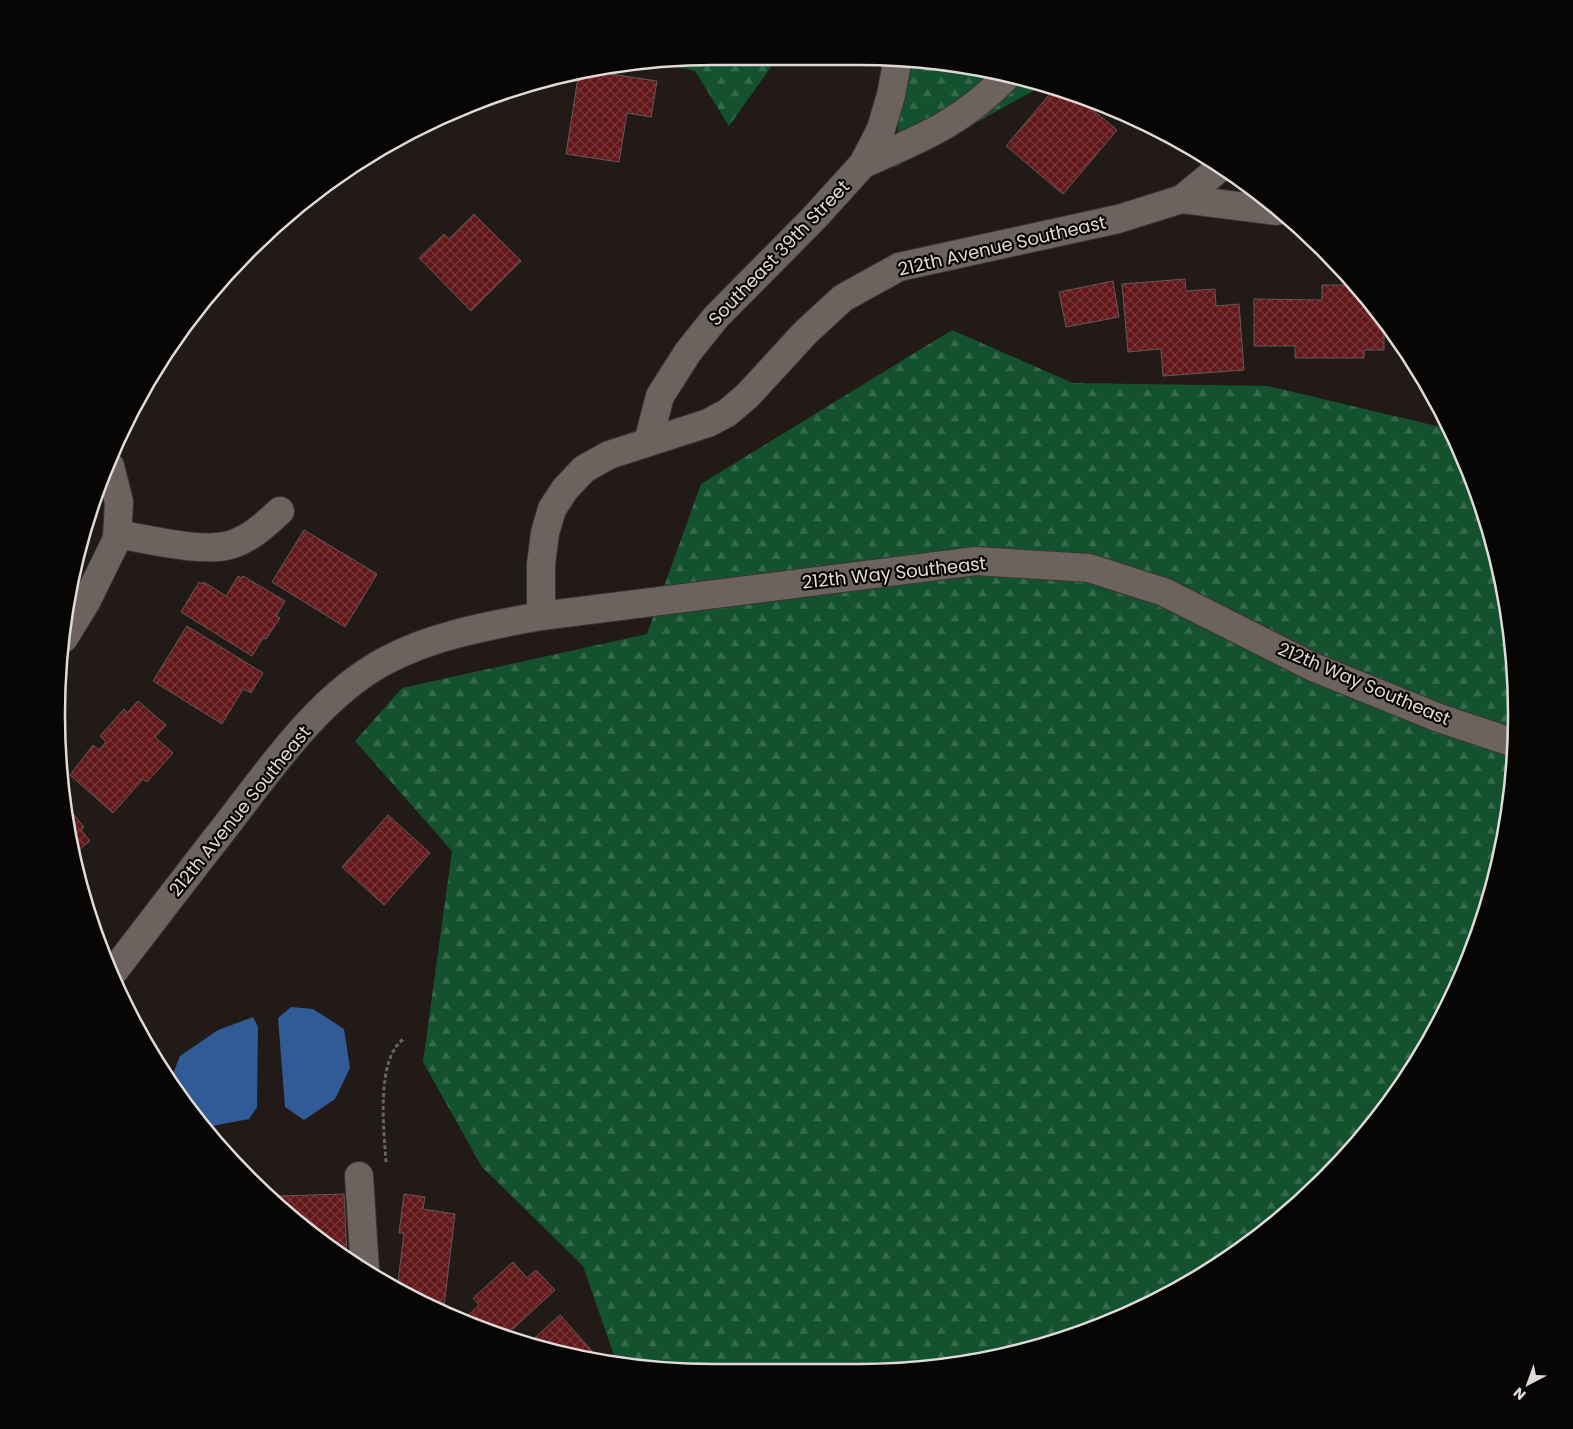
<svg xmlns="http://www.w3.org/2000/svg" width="1573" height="1429" font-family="Poppins,sans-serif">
<defs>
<pattern id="forest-firs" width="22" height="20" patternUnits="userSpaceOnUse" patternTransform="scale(1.25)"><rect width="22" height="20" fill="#14522f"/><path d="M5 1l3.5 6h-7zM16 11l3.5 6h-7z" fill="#366a4d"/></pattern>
<pattern id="building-cross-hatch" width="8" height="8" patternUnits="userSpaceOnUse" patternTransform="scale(1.25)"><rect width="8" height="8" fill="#621719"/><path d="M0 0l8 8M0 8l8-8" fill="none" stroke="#78383a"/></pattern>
</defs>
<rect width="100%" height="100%" fill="#211a17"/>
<path fill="url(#forest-firs)" d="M715 56 778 57 729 126 695 71 656 62Z
M905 58 987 69 1042 86 894 168Z
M952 330 1073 383 1268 386 1449 429 1467 462 1504 586 1517 714 1504 843 1467 966 1406 1080 1324 1180 1224 1262 1111 1323 987 1360 859 1373 629 1367 617 1364 583 1266 482 1167 423 1062 452 851 355 741 402 688 647 634 701 484Z"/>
<path fill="#315b96" d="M291 1007 313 1009 344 1029 350 1068 335 1099 304 1120 285 1107 278 1018Z
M253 1017 258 1027 257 1107 249 1119 207 1127C189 1121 180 1094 171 1079L180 1056 218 1030Z"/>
<path fill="url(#building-cross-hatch)" stroke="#635958" d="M584 70 657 81 651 117 627 113 619 162 566 154 579 71Z
M1054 89 1076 96 1117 130 1063 194 1006 146Z
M474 214 521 261 471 311 419 258 444 234 449 239Z
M1185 279 1186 291 1215 289 1216 306 1239 304 1244 370 1163 376 1161 349 1128 352 1122 284Z
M1113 281 1119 317 1066 327 1059 292Z
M1322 285H1354L1384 322V350H1364V358H1295V346H1254V299L1322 300Z
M304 530 377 574 345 627 272 582Z
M238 576 242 578 243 576 285 601 276 616 280 618 266 639 263 638 252 656 181 612 199 582 202 584 204 582 226 596Z
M187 626 263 673 251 693 243 689 222 724 153 681Z
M138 701 166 725 155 737 173 753 147 782 143 779 113 813 70 775 93 745 99 750 106 742 100 736 124 709 127 713Z
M65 804 84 827 81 830 90 841 72 855 69 843Z
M388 815 430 853 384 905 342 867Z
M344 1194 347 1257 280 1209V1196Z
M404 1194 425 1197 423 1209 455 1214 444 1306 427 1303 397 1290 404 1233H399Z
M513 1262 527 1278 536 1270 555 1290 503 1338 463 1320 479 1305 473 1298Z
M560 1315 592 1351 585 1357 528 1344Z"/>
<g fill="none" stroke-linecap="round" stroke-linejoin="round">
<g stroke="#3a3433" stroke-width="30">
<path id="minor" d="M863 164C922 138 962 123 1008 75
M1182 199 1277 211
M648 442 660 396 688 352 716 317 814 218 863 164 881 129 891 95 898 58
M117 534C146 539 206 554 233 544 251 538 266 524 280 511
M541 616V564L545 533 552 509 565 489 584 469 609 455 708 423 727 413 747 396 806 332 843 298 899 267 1118 219 1182 199 1222 166
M64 638 86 602 117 539 119 502 110 466
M111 975C150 924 189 873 229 822 272 766 321 695 385 661 433 635 488 626 541 616L976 561 1089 568 1164 592 1313 667 1439 718 1514 743
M359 1176 365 1270"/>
</g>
<path stroke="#68625f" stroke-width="3" stroke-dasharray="4 2.5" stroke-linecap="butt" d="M386 1162C384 1131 375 1057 405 1038"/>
<use href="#minor" stroke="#6c635f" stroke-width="28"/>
</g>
<g text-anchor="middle" stroke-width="4.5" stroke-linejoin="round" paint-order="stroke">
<g font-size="18" fill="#e0dbd9" stroke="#080605">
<text transform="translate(1002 246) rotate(-13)" y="6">212th Avenue Southeast</text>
<text transform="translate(779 253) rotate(-46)" y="6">Southeast 39th Street</text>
<text transform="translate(894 573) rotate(-6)" y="6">212th Way Southeast</text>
<text transform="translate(1364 684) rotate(23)" y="6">212th Way Southeast</text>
<text transform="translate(240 811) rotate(-51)" y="6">212th Avenue Southeast</text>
</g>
</g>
<path d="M0 0H1573V1429H0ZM714 65H859A649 649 0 0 1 1508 714V715A649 649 0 0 1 859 1364H714A649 649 0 0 1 65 715V714A649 649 0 0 1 714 65Z" fill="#080605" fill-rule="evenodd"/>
<path fill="none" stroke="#e0dbd9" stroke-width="2.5" d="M714 65H859A649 649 0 0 1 1508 714V715A649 649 0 0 1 859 1364H714A649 649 0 0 1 65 715V714A649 649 0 0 1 714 65Z"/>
<g transform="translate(1528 1384) rotate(221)" stroke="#080605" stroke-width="4" paint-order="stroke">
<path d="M0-4L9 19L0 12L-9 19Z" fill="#e0dbd9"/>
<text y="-8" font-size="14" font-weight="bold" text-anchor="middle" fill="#e0dbd9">N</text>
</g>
</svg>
